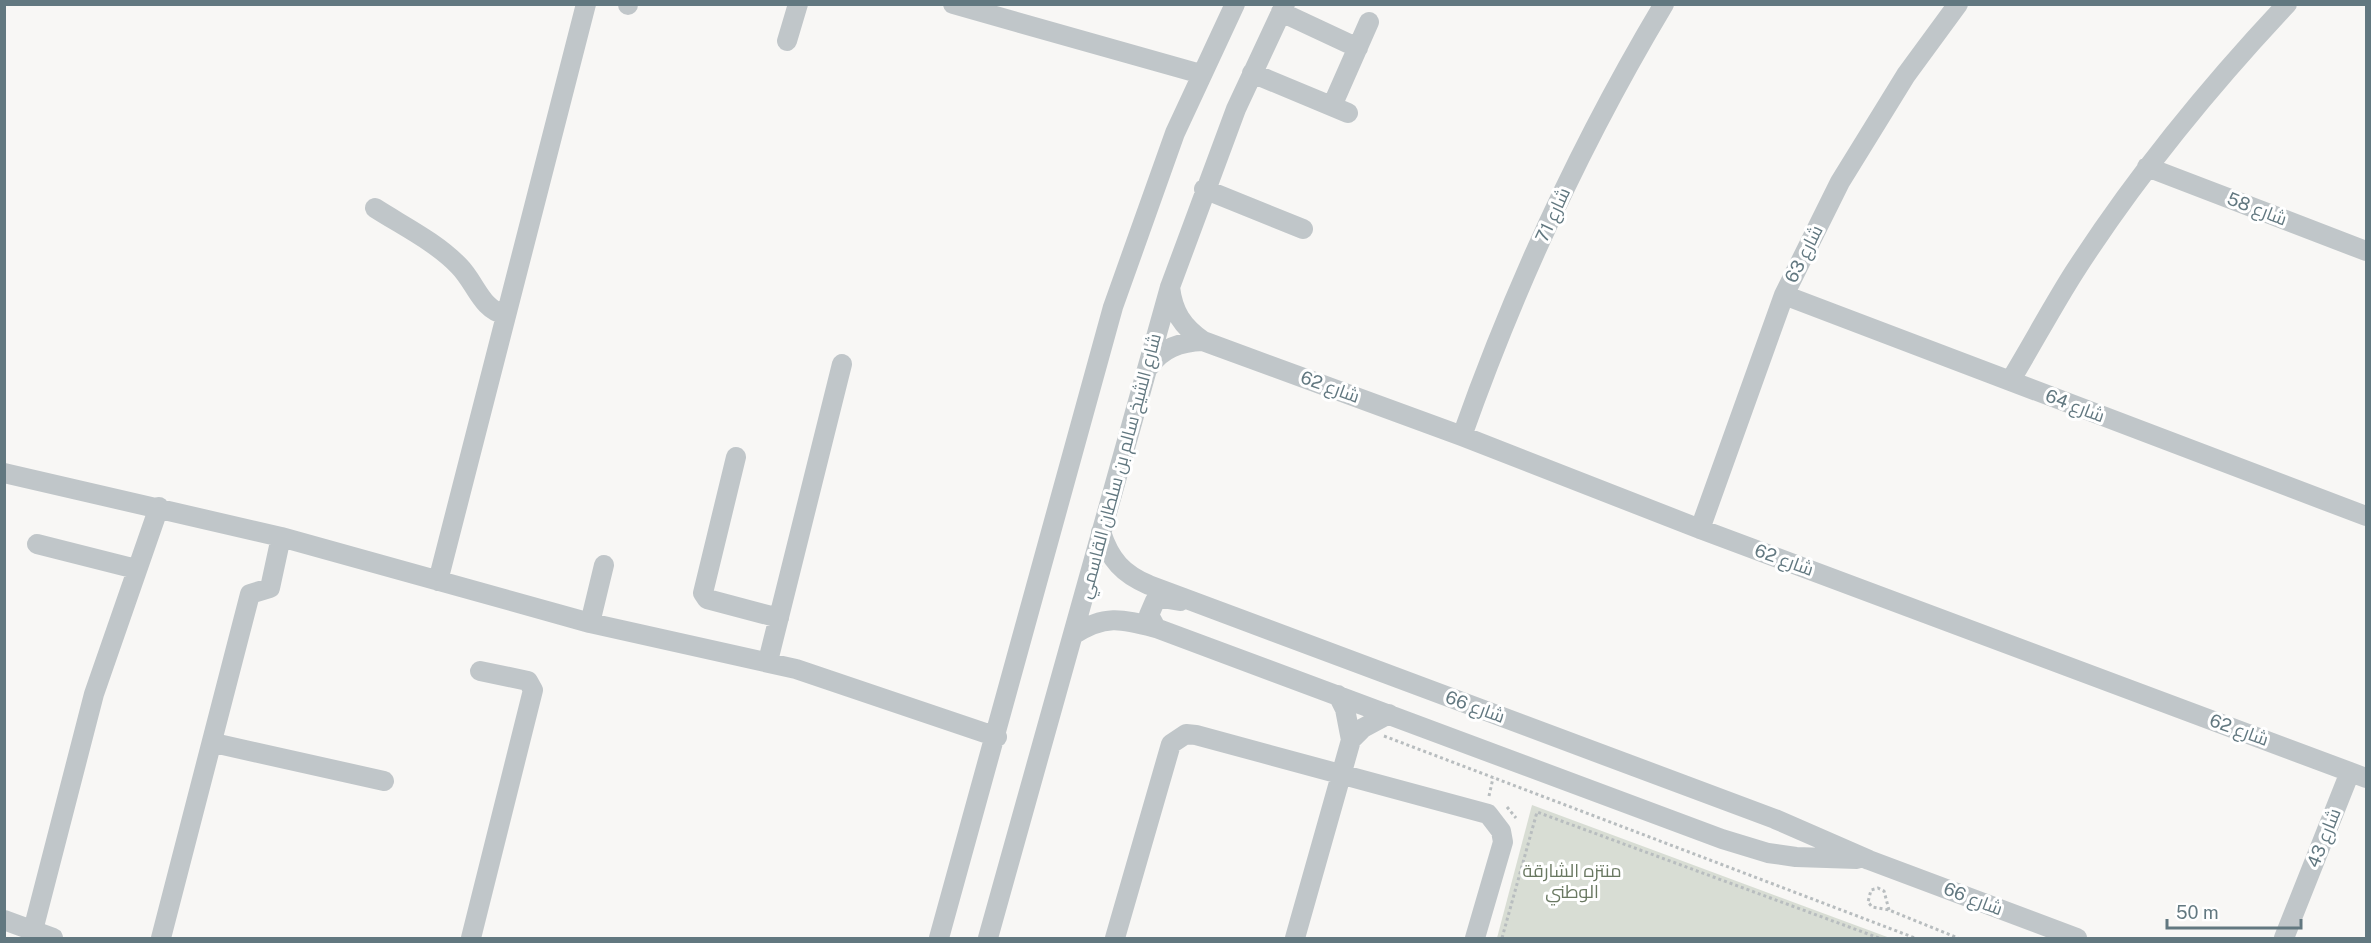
<svg xmlns="http://www.w3.org/2000/svg" width="2371" height="943" font-family="'Public Sans',Cairo,sans-serif">
<rect width="100%" height="100%" fill="#f8f7f5"/>
<path fill="#d8ddd4" d="M1532 805 1890 938H1497Z"/>
<g fill="none" stroke-linecap="round" stroke-linejoin="round">
<path stroke="#b8bdbf" stroke-width="3" stroke-dasharray="3 3" stroke-linecap="butt" d="M1384 736 1915 938
M1489 796 1493 778
M1507 807 1516 818
M1889 910 1884 891 1878 888 1871 890 1868 902 1872 907 1889 910 1958 938
M1502 938 1537 812 1879 938"/>
<path stroke="#c0c6c9" stroke-width="20" d="M953 4 1201 74
M628 5V4
M1281 12 1358 48
M787 41 798 4
M1252 73 1348 113
M1332 106 1369 22
M2147 167 2366 251
M1204 189 1303 229
M375 208C403 226 436 242 459 266 476 283 481 310 506 315
M1170 287C1173 312 1182 326 1203 341L1462 436 1700 529 2366 778
M1784 295 2366 516
M1149 367C1162 348 1180 342 1203 341
M2010 381C2032 345 2052 307 2075 271 2137 175 2209 87 2287 4
M1462 436C1515 286 1582 141 1664 4
M736 457 703 593 707 599 779 618
M4 473 281 537 590 623 796 669 997 737
M1700 529 1784 295 1840 182 1906 75 1958 4
M1101 532C1110 560 1123 574 1149 585L1775 819 1869 860 2077 938
M37 544 136 569
M438 581 586 4
M590 623 604 565
M1156 628 1149 615 1155 601 1162 598 1180 601
M1073 635C1105 614 1122 619 1156 628L1722 839 1768 853 1796 857 1857 859
M768 661 842 364
M1351 740 1363 728 1389 714
M214 743 384 781
M4 920 53 938
M31 938 94 694 159 507
M161 938 250 594 270 588 281 537
M471 938 533 690 528 681 480 671
M939 938 1113 307 1175 133 1235 4
M988 938 1170 287 1236 109 1285 4
M1115 938 1171 744 1186 734 1196 735 1488 814 1501 831 1503 842 1475 938
M1295 938 1351 740 1345 709 1338 695
M2284 938 2350 772"/>
</g>
<g text-anchor="middle" stroke-width="6" stroke-linejoin="round" paint-order="stroke">
<g font-size="18" fill="#627880" stroke="#fff">
<text transform="translate(2257 209) rotate(21)" y="6">شارع 58</text>
<text transform="translate(1553 215) rotate(-65)" y="6">شارع 71</text>
<text transform="translate(1804 254) rotate(-63)" y="6">شارع 63</text>
<text transform="translate(1330 387) rotate(20)" y="6">شارع 62</text>
<text transform="translate(2075 406) rotate(21)" y="6">شارع 64</text>
<text transform="translate(1120 466) rotate(-75)" y="6">شارع الشيخ سالم بن سلطان القاسمي</text>
<text transform="translate(1784 560) rotate(20)" y="6">شارع 62</text>
<text transform="translate(1475 707) rotate(20)" y="6">شارع 66</text>
<text transform="translate(2239 730) rotate(20)" y="6">شارع 62</text>
<text transform="translate(2324 838) rotate(-68)" y="6">شارع 43</text>
<text transform="translate(1973 899) rotate(21)" y="6">شارع 66</text>
</g>
<g font-size="18" fill="#697861" stroke="#fff">
<text x="1572" y="877">منتزه الشارقة<tspan x="1572" dy="21">الوطني</tspan></text>
</g>
</g>
<rect width="2371" height="943" fill="none" stroke="#627880" stroke-width="12"/>
<path d="M2167 919v9h134v-9" fill="none" stroke="#627880" stroke-width="3"/>
<text x="2176" y="919" font-size="18" fill="#627880" stroke="#ffffff" stroke-width="4.5" paint-order="stroke">50 m</text>
</svg>
